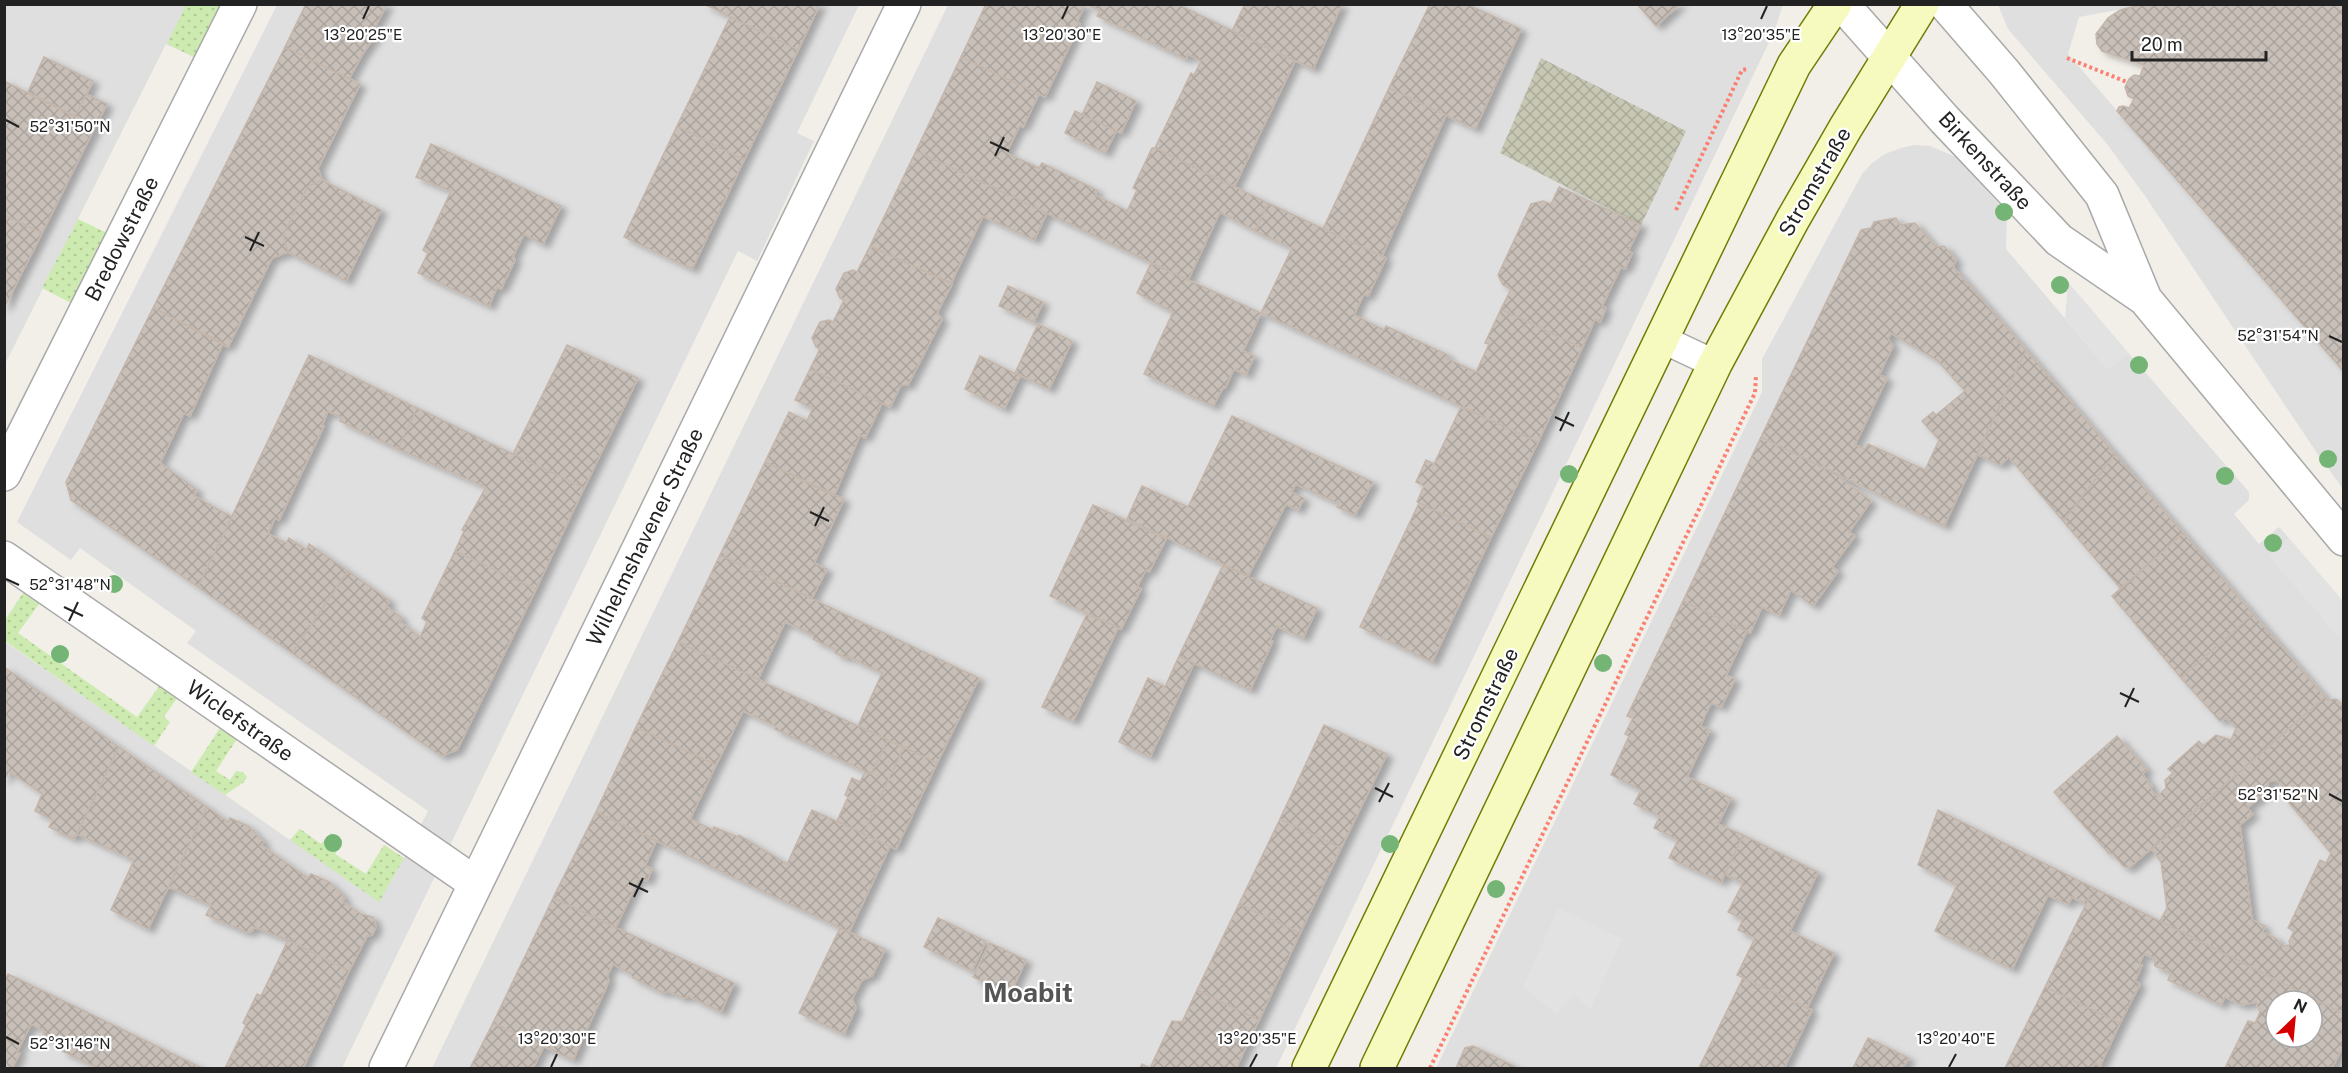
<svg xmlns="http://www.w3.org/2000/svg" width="2348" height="1073" font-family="'Public Sans',sans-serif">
<defs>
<pattern id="construction-cross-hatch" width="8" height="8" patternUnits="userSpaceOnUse" patternTransform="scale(1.5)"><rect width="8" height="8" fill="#c7c7b4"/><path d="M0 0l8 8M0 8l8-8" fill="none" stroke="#abab9a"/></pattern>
<pattern id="grass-dots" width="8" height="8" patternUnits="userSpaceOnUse" patternTransform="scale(1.5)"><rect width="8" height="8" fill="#cdebb0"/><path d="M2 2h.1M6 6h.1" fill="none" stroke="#b0c997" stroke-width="1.8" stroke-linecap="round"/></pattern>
<pattern id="building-cross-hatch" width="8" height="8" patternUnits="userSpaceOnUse" patternTransform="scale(1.5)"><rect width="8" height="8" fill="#c7bfb8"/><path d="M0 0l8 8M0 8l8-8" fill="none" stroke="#aba49e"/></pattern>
<filter id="shadow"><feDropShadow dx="6" dy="4" stdDeviation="3" flood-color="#0004"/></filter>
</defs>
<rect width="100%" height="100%" fill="#f2efe9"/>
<path fill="#e0dfdf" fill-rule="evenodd" d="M5 5H226L198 59 166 44 5 364Z
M277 5H859L797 133 814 141 757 261 738 251 342 1068H5L4 641 290 840 300 829 321 844 331 833 342 840 335 855 366 874 384 845 404 858 428 811 187 643 196 631 80 548 71 560 17 522Z
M948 5H1783L1774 32 1276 1068H432Z
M1998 5H2144L2079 17 2068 54 2343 372V489L2317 453 2145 196 2107 144 2008 29Z
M1914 145 1930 146 1958 158 2007 213 2006 249 2108 369 2125 355 2132 357 2249 492V500L2234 514 2259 544 2279 527 2289 538 2270 556 2343 641V1068H1436L1762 392V359L1862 174 1872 163 1885 154 1901 148ZM2276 1001H2312V1037H2276Z"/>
<path fill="url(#construction-cross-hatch)" d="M1541 58 1686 131 1641 225 1500 153Z"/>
<path fill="url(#grass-dots)" d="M186 5H226L198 59 167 44Z
M78 219 111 235 75 305 42 288Z
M23 593 39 604 18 633 137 717 160 685 177 698 164 717 170 722 154 746 5 641V620Z
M220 728 237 739 216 771 230 780 236 771 243 772 247 777 244 782 225 795 191 772Z
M300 829 321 844 331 833 342 840 335 854 366 874 384 845 404 858 379 902 290 840Z"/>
<path fill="#e2e2e2" d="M2068 282 2132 357 2125 355 2108 369 2065 318Z
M2289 538 2343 601V641L2270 556Z
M1558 908 1622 939 1590 1010 1574 994 1556 1014 1523 987Z"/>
<path fill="url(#building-cross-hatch)" stroke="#c4b6ab" stroke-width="1.5" fill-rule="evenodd" filter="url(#shadow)" d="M306 4H387L371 35 375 36 362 55 349 79 285 47Z
M704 4H820L798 50Z
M986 4H1085L1077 22 1080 24 1045 97 961 57Z
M1086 4H1177L1295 61 1234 187 1155 148 1191 73 1194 75 1201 61 1188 54 1186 59 1097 16 1100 11Z
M1245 4H1342L1313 69 1232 31Z
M1430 4H1467L1521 29 1475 129 1389 88Z
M1637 4H1680L1656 26Z
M2144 4H2344V372L2117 111 2119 107 2123 106 2129 108 2134 99 2128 96 2125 87 2129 79 2134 75 2140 76 2144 65 2102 51 2097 44 2096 34 2108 18 2120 10Z
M730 17 798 50 744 160 677 126Z
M285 47 360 84 318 168 322 180 308 186 283 235 288 252 272 258 228 347 153 308Z
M44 57 93 81 75 116 28 92Z
M961 57 1039 94 1023 127 1020 125 1006 153 1039 168 1042 163 1097 190 1095 195 1127 211 1137 190 1133 188 1152 148H1155L1268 203 1255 231 1220 212 1188 280 916 151Z
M4 81 95 127 42 233 4 215Z
M1097 82 1136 101 1121 133 1082 115Z
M1389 88 1446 115 1382 256 1323 229Z
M86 94 107 104 95 127 75 116Z
M1075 111 1116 131 1105 153 1065 133Z
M677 126 744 160 692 269 624 237Z
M431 144 561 206 543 244 524 234 513 256 515 260 501 289 497 287 489 306 418 273 428 253 423 250 451 191 416 177Z
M916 151 1047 213 1034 240 983 216 951 283 870 246Z
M322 180 381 210 346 281 288 252 283 235 308 186Z
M1559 187 1641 225 1628 251 1632 253 1625 269 1621 267 1602 306 1606 308 1600 322 1595 319 1582 348 1501 309 1511 289 1503 285 1498 275 1531 204 1543 201 1551 204Z
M1268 203 1386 258 1368 296 1364 294 1354 315 1384 330 1386 326 1448 355 1446 358 1476 372 1489 344 1485 343 1501 309 1582 348 1538 442 1261 313 1292 248 1255 231Z
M4 215 42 233 4 308Z
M1896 218 1900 225 1915 223 1936 247 1944 246 1956 260 1953 267 2026 350 1944 526 1761 437 1861 230 1871 228 1874 222ZM1891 333 1937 360 1965 391 1936 415 1933 412 1922 421 1939 440 1925 470 1868 444 1865 449 1855 445 1887 378 1879 375 1893 346 1888 339Z
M870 246 952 284 937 313 942 319 908 385H901L890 407 810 369 820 349 816 347 812 338 820 322 829 320 833 322 844 300 840 298 836 289 844 273 853 270 857 272Z
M1151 263 1261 313 1243 351 1254 356 1246 375 1234 369 1225 388H1223L1213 406 1144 374 1173 312 1137 293Z
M1008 286 1043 302 1034 322 999 306Z
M153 308 223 343 190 416 184 413 160 463 197 490 194 496 232 517 198 587 71 500 66 482Z
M1038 324 1072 341 1049 389 1015 373Z
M567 345 638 378 584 488 513 454Z
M2026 350 2115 454 2063 521 2009 457 2000 465 1977 454Z
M309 355 417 408 398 449 340 421 341 417 328 411 322 425 324 426 279 520 275 518 268 534 286 543 289 538 307 550 309 544 348 571 292 653 198 587Z
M980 356 1020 376 1004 409 965 389Z
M810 369 882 403 865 438 860 435 834 496 765 462 789 412 807 421 810 414 813 408 795 400Z
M1461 407 1538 442 1491 537 1417 502 1424 486 1416 482 1426 460 1434 464Z
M417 408 584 488 536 589 455 551 464 531 462 530 486 487 398 449Z
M1232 416 1373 482 1355 515 1337 507 1338 503 1296 484 1291 492 1304 498 1298 510 1286 504 1248 576 1127 519 1142 486 1188 507Z
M1761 437 1834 473 1871 501 1849 532 1855 536 1832 567 1838 571 1813 606 1791 590 1779 615 1762 607 1750 633 1683 601Z
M2115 454 2183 533 2121 589 2063 521Z
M765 462 844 499 814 563 827 569 812 598 720 555Z
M1419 503 1491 537 1432 662 1360 627Z
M1093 505 1166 539 1149 572 1146 570 1137 587 1141 589 1121 629 1050 596Z
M2183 533 2253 614 2181 678 2112 596Z
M455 551 536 589 457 750 441 756 292 653 348 571 390 601 386 606 402 618 399 621 420 637 427 622 422 618Z
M720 555 979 678 937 763 858 726 882 673 848 656 846 658 835 653 836 650 813 639 814 635 785 622 758 679 678 642Z
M1223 565 1317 608 1303 638 1277 626 1270 640 1273 641 1250 690 1179 656Z
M1683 601 1747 631 1726 675 1735 679 1721 707 1711 703 1700 726 1710 730 1687 777 1731 798 1718 824 1743 835 1721 882 1669 858 1678 840 1654 828 1660 816 1634 804 1641 790 1611 775 1629 736 1625 734 1633 718 1627 716Z
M1087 614 1118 628 1073 721 1042 707Z
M2253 614 2325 697 2129 868 2123 866 2112 853 2109 854 2054 792 2117 736 2147 770 2142 774 2152 787 2150 788 2157 797 2166 788 2165 780 2173 773 2168 769 2199 741 2203 746 2216 735 2231 740 2236 728 2226 718 2220 721 2181 678Z
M678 642 888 740 871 774 775 729 776 726 743 711 716 765 636 727Z
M1179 656 1194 663 1150 757 1119 742 1148 678 1165 687Z
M4 667 119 747 74 839 49 827 53 820 35 811 42 794 9 771 4 781Z
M2325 697 2328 700 2336 699 2344 707V1014L2160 921 2167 908 2161 862 2152 849ZM2269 781H2278L2289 794 2285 798 2331 853 2326 863 2320 860 2288 928 2294 931 2289 941 2290 945 2281 946 2277 939 2262 932 2265 926 2252 920 2240 825 2253 814 2247 808 2265 793Z
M1324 725 1387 754 1341 848 1280 819Z
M636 727 716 765 690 819 713 830 714 827 738 837 739 835 787 864 812 810 890 846 849 932 596 812Z
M888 740 904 747 863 834 837 821 848 797 845 795 852 778 860 782 865 772 871 774Z
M119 747 207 807 148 929 111 910 134 860 77 834Z
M904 747 937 763 896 849 863 834Z
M207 807 228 822 230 818 248 826 264 842 261 845 308 878 311 874 329 882 345 898 342 901 361 914 373 917 376 927 372 935 367 936 349 971 288 940 254 927 252 931 246 932 206 915 211 905 169 887Z
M1938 810 2094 888 2086 904 2072 897 2068 904 2048 895 2012 969 1935 931 1957 885 1918 865Z
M596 812 656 841 645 866 652 869 647 881 639 878 616 927 553 898Z
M1280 819 1341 848 1300 933 1239 904Z
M1743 835 1818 872 1790 931 1834 953 1807 1008 1737 975 1755 938 1738 930 1743 919 1728 912 1743 883 1725 874Z
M2094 888 2344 1014V1044L2332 1068H2225L2248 1021 2255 1023 2260 1012 2256 1002 2241 1005 2225 997 2221 1005 2168 980 2171 973 2155 966 2154 958 2144 954 2139 964 2142 965 2135 981 2140 984 2120 1023 2045 987ZM2276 1001H2312V1037H2276Z
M553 898 734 983 721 1012 689 996 683 998 668 991 663 993 633 978 631 974 613 964 607 976 609 981 573 1060 493 1023Z
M1239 904 1300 933 1259 1020 1197 990Z
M938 918 986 941 972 971 924 947Z
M840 928 885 949 872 976 862 980 852 999 856 1008 844 1034 799 1013Z
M288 940 349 971 303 1068H225L246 1025 243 1023 257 994 261 996Z
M990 943 1026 960 1010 994 973 977Z
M8 974 202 1068H98L62 1051 65 1045 43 1034 45 1031 31 1024 17 1052 20 1053 12 1068H4V982Z
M1743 978 1812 1010 1784 1068H1699Z
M2045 987 2120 1023 2100 1066 2095 1063 2092 1068H2005Z
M1197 990 1259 1020 1236 1068H1140L1142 1064 1150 1068 1172 1021 1182 1022Z
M493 1023 544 1046 533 1068H470Z
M1868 1038 1909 1058 1903 1068H1853Z
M1473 1046 1518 1068H1456L1465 1048Z"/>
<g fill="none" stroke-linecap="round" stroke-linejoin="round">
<g stroke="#a9a9a9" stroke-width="30">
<path id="lane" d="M1662 339 1715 364"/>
</g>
<g stroke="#a9a9a9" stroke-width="36">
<path id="street" d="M1842 4 1945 120 2059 240 2145 299 2344 539
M1945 4 2004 72 2102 195 2145 299
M4 474 240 4
M4 558 475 883
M386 1068 904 4"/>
</g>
<g stroke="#707d05" stroke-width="36">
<path id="secondary" d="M1309 1068 1794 65 1835 4
M1377 1068 1715 364 1793 219 1846 127 1922 4"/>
</g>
<path stroke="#fa8072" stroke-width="4" stroke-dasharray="3 3" stroke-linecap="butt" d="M2067 58 2127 82
M1676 210 1742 70 1748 69
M1430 1068 1755 393 1756 375"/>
<use href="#lane" stroke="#fff" stroke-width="27"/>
<use href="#street" stroke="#fff" stroke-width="33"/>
<use href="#secondary" stroke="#f7fabf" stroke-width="33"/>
</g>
<g fill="#74b475">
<circle cx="2004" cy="212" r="9"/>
<circle cx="2060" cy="285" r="9"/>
<circle cx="2139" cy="365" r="9"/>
<circle cx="2328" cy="459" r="9"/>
<circle cx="1569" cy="474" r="9"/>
<circle cx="2225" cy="476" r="9"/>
<circle cx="2273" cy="543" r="9"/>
<circle cx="114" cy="584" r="9"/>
<circle cx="60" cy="654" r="9"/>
<circle cx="1603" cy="663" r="9"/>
<circle cx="333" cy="843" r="9"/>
<circle cx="1390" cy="844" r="9"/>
<circle cx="1496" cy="889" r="9"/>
</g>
<path fill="none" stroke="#222" stroke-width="2" d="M363 19 369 6M1062 19 1068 6M1761 19 1767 6M6 120 19 127M990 142 1009 151M995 156 1004 137M245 237 264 246M250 251 259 232M2329 336 2342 342M1555 417 1574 426M1560 431 1569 412M810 512 829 521M815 526 824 507M6 579 19 585M64 607 83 616M69 621 78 602M2120 693 2139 702M2125 707 2134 688M1375 788 1393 797M2329 794 2342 801M1379 802 1389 783M629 883 648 892M634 897 643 878M6 1037 19 1044M551 1067 557 1054M1250 1067 1257 1054M1949 1067 1956 1054"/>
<g text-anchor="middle" stroke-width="4.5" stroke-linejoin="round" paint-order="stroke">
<g font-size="21" fill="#222" stroke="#fff">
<text transform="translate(1985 161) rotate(47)" y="7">Birkenstraße</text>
<text transform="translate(1815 182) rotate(-60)" y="7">Stromstraße</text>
<text transform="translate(122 239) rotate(-63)" y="7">Bredowstraße</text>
<text transform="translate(645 537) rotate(-64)" y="7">Wilhelmshavener Straße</text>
<text transform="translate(1486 704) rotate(-64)" y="7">Stromstraße</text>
<text transform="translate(240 721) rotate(35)" y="7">Wiclefstraße</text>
</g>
<g font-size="27" font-weight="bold" fill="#555" stroke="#fff">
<text x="1028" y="1002">Moabit</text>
</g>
</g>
<g font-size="15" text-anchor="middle" fill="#222" stroke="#fff" stroke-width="4.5" stroke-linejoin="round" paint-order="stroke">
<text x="363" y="40">13°20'25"E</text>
<text x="1062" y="40">13°20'30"E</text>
<text x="1761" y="40">13°20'35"E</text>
<text x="70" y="132">52°31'50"N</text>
<text x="2278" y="341">52°31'54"N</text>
<text x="70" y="590">52°31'48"N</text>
<text x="2278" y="800">52°31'52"N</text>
<text x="557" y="1044">13°20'30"E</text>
<text x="1257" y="1044">13°20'35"E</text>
<text x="1956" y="1044">13°20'40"E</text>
<text x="70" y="1049">52°31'46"N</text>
</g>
<rect width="2348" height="1073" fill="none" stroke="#222222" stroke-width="12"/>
<g transform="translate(2294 1019) rotate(26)"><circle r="28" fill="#ffffff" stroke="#a7a7a7" stroke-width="1.5"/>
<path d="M0-4.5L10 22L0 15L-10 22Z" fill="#d40000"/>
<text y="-9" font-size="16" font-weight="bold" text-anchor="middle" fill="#222222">N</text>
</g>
<path d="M2132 51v9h134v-9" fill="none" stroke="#222222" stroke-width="3"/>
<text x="2141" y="51" font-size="18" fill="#222222" stroke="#ffffff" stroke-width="4.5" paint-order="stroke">20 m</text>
</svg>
